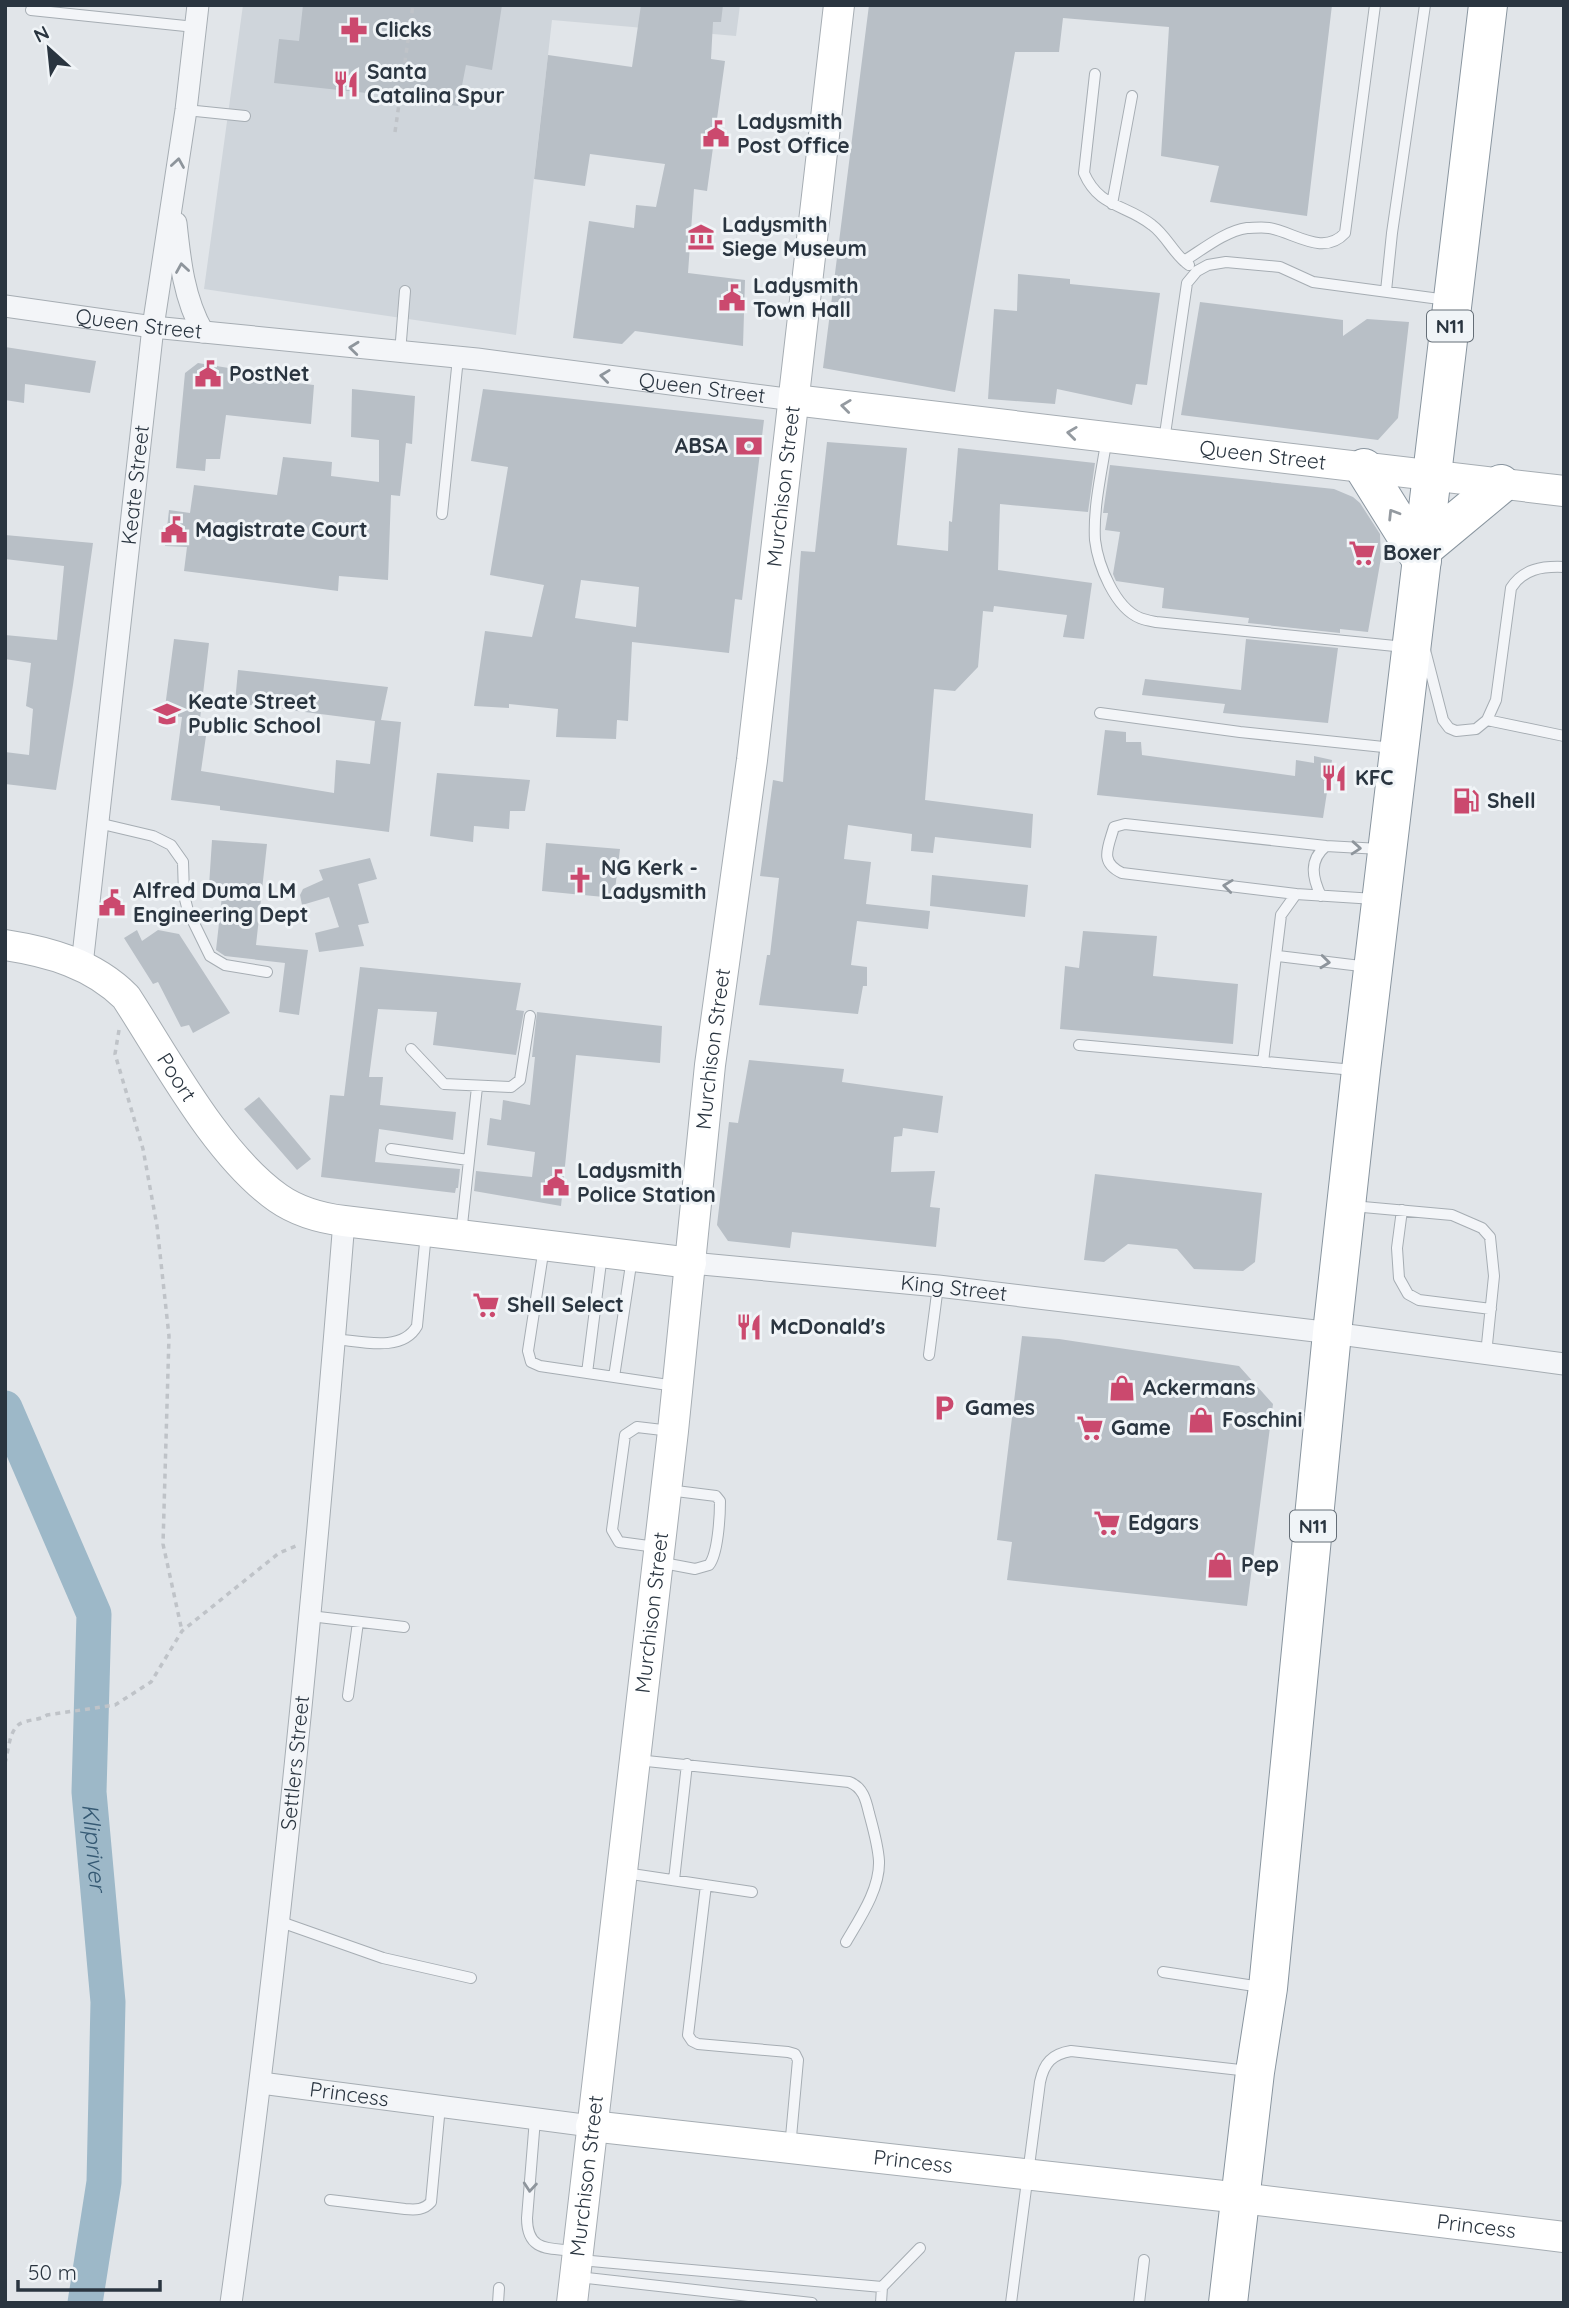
<svg xmlns="http://www.w3.org/2000/svg" width="1569" height="2308" font-family="Quicksand,sans-serif">
<rect width="100%" height="100%" fill="#e1e5e9"/>
<path fill="#cfd5db" d="M243 5H740L736 36 552 20 516 335 204 289Z"/>
<g fill="none" stroke-linecap="round" stroke-linejoin="round">
<path stroke="#9db8c8" stroke-width="35" id="s1" d="M5 1408 94 1614 89 1792 108 2002 104 2182 85 2303"/>
</g>
<path fill="#b8bfc6" fill-rule="evenodd" d="M303 5H502L492 70 466 65 458 106 413 100V98L274 83 279 39 299 41Z
M641 5H723L721 22H713L711 59 725 61 707 191 694 189 688 273 745 280 743 346 635 331 622 344 573 338 589 221 634 228 636 205 656 207 665 164 590 154 585 186 534 179 548 55 632 67Z
M869 5H1332L1307 216 1210 202 1219 166 1161 156 1169 27 1063 18 1059 52H1015L955 392 823 368Z
M1018 274 1070 279V284L1160 293 1147 385 1136 384 1132 405 1057 389 1055 404 988 399 994 309 1017 311Z
M1200 302 1343 320V336L1367 319 1409 322 1398 418 1378 440 1181 415Z
M5 347 96 361 90 393 25 384 24 403 5 400Z
M198 363 247 371V377L314 385 311 424 226 415 220 459H206L205 471 176 468 185 373Z
M352 389 415 396 412 444 406 443 400 496 391 495 388 580 339 576 338 591 184 571 187 547 165 546 169 510 190 513 194 485 277 495 283 457 332 462 331 476 379 482V440L351 437Z
M483 389 764 420 742 600 735 599 729 653 632 642 628 721 617 720 616 739 556 737 558 709 509 704V708L474 706 485 631 532 637 544 585 490 575 508 467 471 461ZM581 580 639 587 636 627 575 618Z
M827 442 907 448 897 545 948 551 949 521 952 522 958 448 1095 463 1088 512 1000 504 998 570 1092 583 1084 639 1063 637 1067 615 994 606 993 612 983 611 978 667 955 691 934 689 925 800 1033 814 1031 848 935 837 933 853 911 851 912 834 848 825 844 859 871 862 866 904 930 911 928 929 857 921 851 965 867 967V986H863L858 1014 759 1005 767 955H770L779 878 760 876 773 780 783 782 801 551 815 552Z
M1110 465 1334 489 1353 497 1360 503 1380 534 1381 558 1368 632 1340 629V633L1248 623 1249 618 1162 608 1164 588 1116 581 1113 574 1120 532 1105 530 1108 513H1103Z
M5 535 93 543 73 685 56 790 5 784V752L29 755 33 709 26 706 31 663 5 659V635L57 640 64 566 5 559Z
M174 639 209 643 198 736H206L201 771 334 793 336 760 370 764 375 721 235 703 238 670 388 687 381 720 401 722 389 832 220 810V806L171 800 182 717 164 715Z
M1246 639 1338 648 1328 723 1223 713 1225 704 1142 695 1145 679 1241 690Z
M1105 730 1126 732V742H1141L1142 755 1295 776 1296 760 1314 763V756L1332 760 1323 818 1097 795Z
M437 773 530 780 525 811H510L509 829 474 826 473 842 430 836Z
M212 840 267 844 256 945 308 950 299 1015 279 1012 285 963 225 956 216 950 223 887 209 886Z
M546 843 620 849 614 898 542 891Z
M370 858 377 879 358 884 369 923 358 925 364 946 319 952 315 933 339 927 329 897 302 905 300 895 303 889 323 880 319 870Z
M932 875 1028 885 1025 917 930 906Z
M137 930 142 941 158 930 179 934 230 1013 193 1033 189 1025 181 1027 158 982 153 984 124 938Z
M1083 931 1157 936 1153 976 1238 984 1233 1044 1060 1029 1065 966 1079 968Z
M360 967 521 983 516 1010 524 1011 516 1055 433 1045 437 1012 378 1009 369 1077H383L380 1105 456 1112 453 1140 379 1129 375 1162 460 1169 458 1188H456L455 1193 321 1177 330 1095 344 1096Z
M537 1012 662 1026 660 1063 576 1055 561 1206 474 1191 476 1171 532 1177 535 1152 487 1145 490 1118 501 1120 503 1100 530 1105 535 1057H532Z
M749 1060 844 1069 842 1082 943 1096 938 1133 903 1128 902 1136 894 1137 891 1172 935 1171 930 1207 940 1208 936 1247 792 1232 790 1248 728 1241 717 1225 729 1122 738 1123Z
M259 1097 311 1159 297 1170 244 1109Z
M1095 1174 1262 1193 1255 1262 1243 1271 1194 1269 1177 1249 1128 1244 1104 1262 1084 1260Z
M1022 1336 1059 1339 1239 1366 1273 1404 1247 1606 1007 1580 1012 1542 997 1540Z"/>
<g fill="none" stroke-linecap="round" stroke-linejoin="round">
<g stroke="#a6adb3" stroke-width="12">
<path id="lane" d="M31 10 195 27
M1095 74 1084 173C1099 208 1126 204 1152 225 1167 236 1174 255 1189 265
M186 110 245 116
M1112 204 1132 96
M1184 261C1202 250 1225 231 1247 228 1253 228 1262 227 1269 228 1294 232 1323 257 1345 233L1375 5
M1386 291 1392 233 1425 5
M400 353 405 291
M1107 437C1102 470 1093 507 1095 540 1098 565 1115 608 1140 618 1145 620 1151 621 1156 622L1405 647
M1164 441 1187 283 1197 271 1208 265 1226 262 1280 267 1313 282 1447 300
M442 514 458 358
M1425 650 1443 720 1449 728 1456 731 1476 729 1487 720 1496 700 1511 588C1523 569 1542 566 1564 567
M1100 713 1240 732 1393 748
M1487 720 1564 736
M98 823 153 836 171 845 183 862 184 895 188 911 210 956 225 965 267 972
M1296 894 1122 873C1099 862 1108 848 1114 827L1125 824 1326 846 1380 849
M1321 896C1312 877 1309 860 1326 846
M1278 956 1369 967
M1079 1045 1354 1070
M411 1049 444 1084 511 1087 520 1080 530 1016
M1263 1062 1281 915 1296 894 1375 899
M391 1149 468 1160
M1352 1206 1452 1215 1482 1228 1490 1237 1494 1276 1486 1354
M1402 1210 1397 1248 1399 1278 1408 1294 1419 1300 1491 1309
M461 1234 477 1087
M544 1247 528 1351 531 1362 540 1366 675 1386
M334 1339C360 1341 402 1353 417 1326L426 1233
M929 1355 938 1286
M587 1373 602 1254
M614 1377 632 1258
M656 1547 619 1542 612 1530 625 1435 637 1427 671 1431
M658 1562 695 1569 709 1565C718 1554 720 1516 720 1501L716 1496 668 1490
M310 1616 404 1627
M348 1696 358 1622
M637 1760 849 1782C863 1787 866 1800 869 1813 873 1828 878 1845 879 1861 880 1889 860 1918 846 1942
M625 1873 752 1892
M674 1880 687 1764
M706 1885 688 2035 692 2041 698 2044 788 2052 795 2054 798 2060 790 2148
M278 1921 383 1958 471 1978
M1163 1972 1261 1987
M535 2119 527 2218C527 2252 549 2248 575 2251
M330 2200 405 2209C416 2210 424 2210 431 2202L440 2106
M580 2260 882 2287
M578 2277 812 2303
M498 2303 499 2288
M881 2303 882 2287 920 2248
M1011 2303 1040 2082C1044 2063 1052 2054 1071 2051L1249 2071
M1139 2303 1144 2260"/>
</g>
<g stroke="#a6adb3" stroke-width="23">
<g id="street">
<path d="M176 223C180 261 184 299 203 332"/>
<path id="s2" d="M5 306 153 327 477 359 794 400"/>
<path id="s3" d="M82 965 153 327 186 110 198 5"/>
<path id="s4" d="M691 1263 938 1286 1332 1333 1564 1364"/>
<path id="s5" d="M261 2083 591 2126"/>
<path id="s6" d="M231 2303C281 1944 315 1583 344 1221"/>
</g>
</g>
<g stroke="#a6adb3" stroke-width="32">
<g id="secondary">
<path id="s7" d="M794 400 1564 491"/>
<path id="s8" d="M5 945C50 952 93 964 126 997 167 1060 217 1155 278 1198 298 1212 320 1218 344 1221L691 1263"/>
<path id="s9" d="M591 2126 1241 2198 1564 2237"/>
<path id="s10" d="M572 2303 673 1431 710 1065 752 760 839 5"/>
</g>
</g>
<g stroke="#89959f" stroke-width="40">
<path id="highway" d="M1364 468 1422 561
M1424 548 1501 484
M1228 2303 1255 2072 1268 1988 1332 1333 1361 1070 1488 5"/>
</g>
<path stroke="#bfc3c8" stroke-width="3.5" stroke-dasharray="5 5" stroke-linecap="butt" d="M395 132 413 5
M119 1030 115 1054 143 1149 157 1226 169 1336 163 1544 182 1631
M5 1763C9 1749 9 1726 24 1722 33 1719 40 1720 47 1715L115 1705 151 1682 182 1631 279 1553 296 1546"/>
<use href="#lane" stroke="#f3f5f8" stroke-width="10"/>
<use href="#street" stroke="#f3f5f8" stroke-width="21"/>
<use href="#secondary" stroke="#fff" stroke-width="30"/>
<use href="#highway" stroke="#fff" stroke-width="38"/>
</g>
<defs><path id="oneway-chevron" d="M-2-3.5L2.5 0L-2 3.5" fill="none" stroke-width="1.6" stroke-linecap="round" stroke-linejoin="round" transform="scale(1.75)"/></defs>
<g stroke="#8e959c">
<use href="#oneway-chevron" transform="translate(178 163) rotate(-81)"/>
<use href="#oneway-chevron" transform="translate(182 268) rotate(-99)"/>
<use href="#oneway-chevron" transform="translate(354 348) rotate(-174)"/>
<use href="#oneway-chevron" transform="translate(605 376) rotate(-173)"/>
<use href="#oneway-chevron" transform="translate(1356 848) rotate(4)"/>
<use href="#oneway-chevron" transform="translate(1228 886) rotate(-173)"/>
<use href="#oneway-chevron" transform="translate(1325 962) rotate(6)"/>
<use href="#oneway-chevron" transform="translate(530 2187) rotate(95)"/>
</g>
<g stroke="#949aa0">
<use href="#oneway-chevron" transform="translate(846 406) rotate(-173)"/>
<use href="#oneway-chevron" transform="translate(1072 433) rotate(-173)"/>
<use href="#oneway-chevron" transform="translate(1393 514) rotate(-122)"/>
</g>
<defs>
<g id="pharmacy-bare" transform="scale(2.1)"><path d="M-2-6h4v4h4v4h-4v4h-4v-4h-4v-4h4Z" fill="#cb496e" stroke="#f0f4f7" stroke-width="2.5" paint-order="stroke"/></g>
<g id="restaurant-bare" transform="scale(2.1)"><path d="M-5-6h1v4h1v-4h1v4h1v-4h1v5L-1.5 .5V6h-2V.5L-5-1ZM5-6V6H3V1.5H1.5Q1.5-4 5-6Z" fill="#cb496e" stroke="#f0f4f7" stroke-width="2.5" paint-order="stroke"/></g>
<g id="civic-bare" transform="scale(2.1)"><path d="M-.6-6.5H3V-4.5H.6V-3L4-1V1h2V6H-6V1h2V-1L-.6-3ZM-1.2 2.5V6h2.4V2.5Z" fill="#cb496e" stroke="#f0f4f7" stroke-width="2.5" paint-order="stroke"/></g>
<g id="museum-bare" transform="scale(2.1)"><path d="M0-6L6-3V-2H-6V-3ZM-5-1h2V3h-2ZM-1-1h2V3h-2ZM3-1h2V3H3ZM-6 4H6V6H-6Z" fill="#cb496e" stroke="#f0f4f7" stroke-width="2.5" paint-order="stroke"/></g>
<g id="bank-bare" transform="scale(2.1)"><path d="M-6-4H6V4H-6ZM0-2.3a2.3 2.3 0 1 0 0 4.6a2.3 2.3 0 1 0 0-4.6Z" fill="#cb496e" stroke="#f0f4f7" stroke-width="2.5" paint-order="stroke"/></g>
<g id="supermarket-bare" transform="scale(2.1)"><path d="M-6-5.5h2.5l.6 2H6L4.5 2H-2.5L-4.4-4H-6ZM-1.5 3.2a1.3 1.3 0 1 0 .1 0ZM3 3.2a1.3 1.3 0 1 0 .1 0Z" fill="#cb496e" stroke="#f0f4f7" stroke-width="2.5" paint-order="stroke"/></g>
<g id="school-bare" transform="scale(2.1)"><path d="M0-5L7-2L0 1L-7-2ZM-4 1L0 2.5L4 1V4Q0 6-4 4Z" fill="#cb496e" stroke="#f0f4f7" stroke-width="2.5" paint-order="stroke"/></g>
<g id="fuel-bare" transform="scale(2.1)"><path d="M-5.5-6h7V0h2V4h1.3V-2.5L3-4.5l.8-.8L6-3V5H2.5V1h-1V6h-7ZM-4.2-4.7v3.2H.2V-4.7Z" fill="#cb496e" stroke="#f0f4f7" stroke-width="2.5" paint-order="stroke"/></g>
<g id="church-bare" transform="scale(2.1)"><path d="M-1.2-6h2.4v3.5h3.3v2.4h-3.3V6h-2.4V-.1h-3.3v-2.4h3.3Z" fill="#cb496e" stroke="#f0f4f7" stroke-width="2.5" paint-order="stroke"/></g>
<g id="shop-bare" transform="scale(2.1)"><path d="M-5-2.5h2.3a2.7 3.5 0 0 1 5.4 0H5L5.5 6h-11ZM-1.5-2.5h3a1.5 2.3 0 0 0-3 0Z" fill="#cb496e" stroke="#f0f4f7" stroke-width="2.5" paint-order="stroke"/></g>
<g id="parking-bare" transform="scale(2.1)"><path d="M-3.5-5.5H1a3.5 3.5 0 0 1 0 7H-1V5.5H-3.5ZM-1-3.4V-.6H.8a1.4 1.4 0 0 0 0-2.8Z" fill="#cb496e" stroke="#f0f4f7" stroke-width="2.5" paint-order="stroke"/></g>
</defs>
<g fill-rule="evenodd">
<use href="#pharmacy-bare" x="354" y="30"/>
<use href="#restaurant-bare" x="346" y="84"/>
<use href="#civic-bare" x="716" y="134"/>
<use href="#museum-bare" x="701" y="237"/>
<use href="#civic-bare" x="732" y="298"/>
<use href="#civic-bare" x="208" y="374"/>
<use href="#bank-bare" x="749" y="446"/>
<use href="#civic-bare" x="174" y="530"/>
<use href="#supermarket-bare" x="1362" y="553"/>
<use href="#school-bare" x="167" y="714"/>
<use href="#restaurant-bare" x="1334" y="778"/>
<use href="#fuel-bare" x="1466" y="801"/>
<use href="#church-bare" x="580" y="880"/>
<use href="#civic-bare" x="112" y="903"/>
<use href="#civic-bare" x="556" y="1183"/>
<use href="#supermarket-bare" x="486" y="1305"/>
<use href="#restaurant-bare" x="749" y="1327"/>
<use href="#shop-bare" x="1122" y="1388"/>
<use href="#parking-bare" x="944" y="1408"/>
<use href="#shop-bare" x="1201" y="1420"/>
<use href="#supermarket-bare" x="1090" y="1428"/>
<use href="#supermarket-bare" x="1107" y="1523"/>
<use href="#shop-bare" x="1220" y="1565"/>
</g>
<g text-anchor="middle" stroke-width="6" stroke-linejoin="round" paint-order="stroke">
<g fill="#f0f4f7" stroke="#656e77" stroke-width="2">
<rect x="1427" y="310.5" width="46" height="31" rx="5"/>
<rect x="1290" y="1510.5" width="46" height="31" rx="5"/>
</g>
<g font-size="19" font-weight="bold" fill="#2a3540">
<text x="1450" y="333">N11</text>
<text x="1313" y="1533">N11</text>
</g>
<g font-size="21" font-weight="bold" fill="#2a3540" stroke="#f0f4f7" text-anchor="start">
<text x="375" y="37">Clicks</text>
<text x="367" y="79">Santa<tspan x="367" dy="24">Catalina Spur</tspan></text>
<text x="737" y="129">Ladysmith<tspan x="737" dy="24">Post Office</tspan></text>
<text x="722" y="232">Ladysmith<tspan x="722" dy="24">Siege Museum</tspan></text>
<text x="753" y="293">Ladysmith<tspan x="753" dy="24">Town Hall</tspan></text>
<text x="229" y="381">PostNet</text>
<text x="728" y="453" text-anchor="end">ABSA</text>
<text x="195" y="537">Magistrate Court</text>
<text x="1383" y="560">Boxer</text>
<text x="188" y="709">Keate Street<tspan x="188" dy="24">Public School</tspan></text>
<text x="1355" y="785">KFC</text>
<text x="1487" y="808">Shell</text>
<text x="601" y="875">NG Kerk -<tspan x="601" dy="24">Ladysmith</tspan></text>
<text x="133" y="898">Alfred Duma LM<tspan x="133" dy="24">Engineering Dept</tspan></text>
<text x="577" y="1178">Ladysmith<tspan x="577" dy="24">Police Station</tspan></text>
<text x="507" y="1312">Shell Select</text>
<text x="770" y="1334">McDonald's</text>
<text x="1143" y="1395">Ackermans</text>
<text x="965" y="1415">Games</text>
<text x="1222" y="1427">Foschini</text>
<text x="1111" y="1435">Game</text>
<text x="1128" y="1530">Edgars</text>
<text x="1241" y="1572">Pep</text>
</g>
<g font-size="21" fill="#2a3540" stroke="#f0f4f7">
<text dy="7" stroke="none"><textPath href="#s2" startOffset="135">Queen Street</textPath></text>
<text dy="7" stroke="none"><textPath href="#s2" startOffset="702">Queen Street</textPath></text>
<text dy="7" stroke="none"><textPath href="#s7" startOffset="472">Queen Street</textPath></text>
<text dy="7" stroke="none"><textPath href="#s3" startOffset="483">Keate Street</textPath></text>
<text dy="7" stroke="none"><textPath href="#s10" startOffset="1829">Murchison Street</textPath></text>
<text dy="7" stroke="none"><textPath href="#s10" startOffset="1262">Murchison Street</textPath></text>
<text dy="7" stroke="none"><textPath href="#s8" startOffset="229">Poort</textPath></text>
<text dy="7" stroke="none"><textPath href="#s4" startOffset="264">King Street</textPath></text>
<text dy="7" stroke="none"><textPath href="#s10" startOffset="695">Murchison Street</textPath></text>
<text dy="7" stroke="none"><textPath href="#s6" startOffset="544">Settlers Street</textPath></text>
<text dy="7" stroke="none"><textPath href="#s5" startOffset="89">Princess</textPath></text>
<text dy="7" stroke="none"><textPath href="#s9" startOffset="324">Princess</textPath></text>
<text dy="7" stroke="none"><textPath href="#s10" startOffset="128">Murchison Street</textPath></text>
<text dy="7" stroke="none"><textPath href="#s9" startOffset="891">Princess</textPath></text>
</g>
<g font-size="23" font-style="italic" fill="#355973" stroke="#f0f4f7">
<text dy="8" stroke="none"><textPath href="#s1" startOffset="458">Klipriver</textPath></text>
</g>
</g>
<rect width="1569" height="2308" fill="none" stroke="#2a3540" stroke-width="14"/>
<g transform="translate(49 49) rotate(333)" stroke="#f0f4f7" stroke-width="5" paint-order="stroke">
<path d="M0-5L12 26L0 18L-12 26Z" fill="#2a3540"/>
<text y="-10" font-size="19" font-weight="bold" text-anchor="middle" fill="#2a3540">N</text>
</g>
<path d="M18 2280v10h142v-10" fill="none" stroke="#2a3540" stroke-width="3.5"/>
<text x="28" y="2280" font-size="21" fill="#2a3540" stroke="#f0f4f7" stroke-width="5" paint-order="stroke">50 m</text>
</svg>
